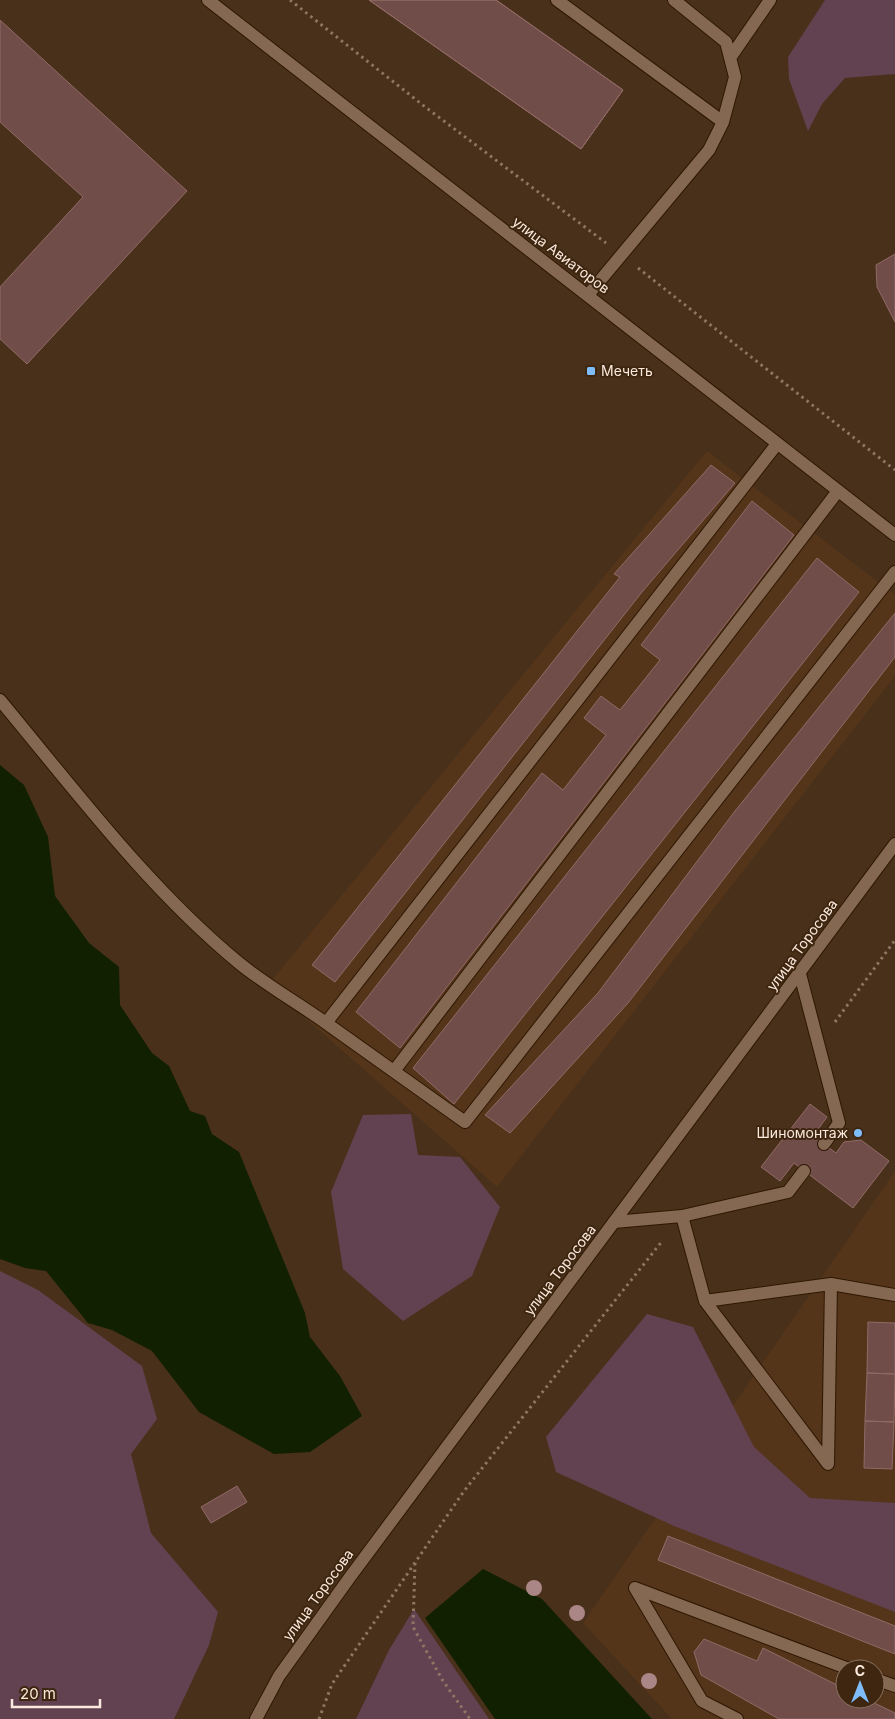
<svg xmlns="http://www.w3.org/2000/svg" width="895" height="1719" font-family="Inter,sans-serif">
<rect width="100%" height="100%" fill="#49301a"/>
<path fill="#54351a" fill-rule="evenodd" d="M707 451 895 595V676L497 1187 268 985Z
M895 1171V1719H672L583 1623ZM845 1669H875V1699H845Z"/>
<path fill="#624250" d="M825 0H895V74L845 78 822 104 808 131 789 79 788 57Z
M411 1114 418 1155 460 1157 500 1207 472 1276 403 1321 343 1269 331 1192 363 1115Z
M0 1271 38 1290 142 1366 157 1419 131 1454 151 1533 218 1612 209 1645 174 1719H0Z
M647 1314 693 1327 754 1447 810 1498 895 1503V1612L674 1526 556 1472 546 1437Z
M414 1609 489 1719H356L389 1650Z"/>
<path fill="#112000" d="M0 765 24 785 48 837 55 896 89 943 119 967 120 1005 152 1053 169 1066 190 1111 205 1116 212 1134 239 1152 305 1313 310 1337 340 1376 362 1416 310 1452 274 1454 199 1412 152 1351 112 1330 88 1323 46 1271 25 1268 0 1259Z
M483 1569 542 1599 652 1719H495L425 1618Z"/>
<path fill="#714d49" stroke="#916a66" d="M369 0H496L623 90 581 149Z
M369 0H496L623 90 581 149Z
M0 20 187 191 27 364 0 339V287L83 197 0 122Z
M895 254V322L877 287 876 265Z
M711 465 735 483 642 592 335 982 312 965 620 577 614 574Z
M752 501 794 535 400 1048 356 1012 542 773 563 790 606 735 584 718 601 696 620 710 660 660 641 645Z
M817 558 859 592 454 1104 413 1068Z
M895 613V657L628 1003 510 1133 485 1115 598 993 735 811Z
M810 1104 827 1117 813 1136 836 1153 844 1142 861 1140 889 1161 853 1208 794 1163 780 1181 761 1167Z
M868 1322 895 1323V1374L867 1373Z
M867 1373 895 1374 894 1422 865 1421Z
M865 1421 894 1422 892 1469 864 1468Z
M237 1486 247 1502 211 1523 201 1507Z
M668 1536 895 1626V1654L658 1560Z
M704 1639 757 1661 763 1648 845 1689V1699H866L895 1713V1719H779L701 1675 694 1652Z"/>
<g fill="none" stroke-linecap="round" stroke-linejoin="round">
<g stroke="#2e1702" stroke-width="14">
<path id="service" d="M557 0 723 122
M730 58 770 0
M588 295 709 150 723 122 735 77 726 42 674 0
M777 444 326 1023 465 1122 895 572
M0 700C75 790 148 888 239 963 266 985 298 1003 326 1023
M800 974 839 1123 824 1144
M394 1071 838 491
M682 1216 705 1301 831 1284 828 1464 705 1301
M614 1222 682 1216 788 1192 804 1171
M831 1284 895 1295
M875 1679 895 1686
M737 1719 702 1701 635 1588 849 1669"/>
</g>
<g stroke="#2e1702" stroke-width="14">
<path id="minor" d="M208 0 895 535
M256 1719 279 1676 350 1577 895 844"/>
</g>
<path stroke="#8d7865" stroke-width="3" stroke-dasharray="2.5 4" stroke-linecap="butt" d="M290 0 424 106 606 243
M638 268 895 470
M835 1022 895 940
M415 1563 413 1627 443 1681 470 1719
M319 1719 332 1684 464 1491 663 1240"/>
<use href="#service" stroke="#846851" stroke-width="12"/>
<use href="#minor" stroke="#846851" stroke-width="12"/>
</g>
<g fill="#aa8686">
<circle cx="534" cy="1588" r="8"/>
<circle cx="577" cy="1613" r="8"/>
<circle cx="649" cy="1681" r="8"/>
</g>
<g fill="#7fbdfa" stroke="#3e2610" stroke-width="2">
<rect x="586" y="366" width="10" height="10" rx="2.5"/>
<circle cx="858" cy="1133" r="5"/>
</g>
<g text-anchor="middle" stroke-width="4" stroke-linejoin="round" paint-order="stroke">
<g font-size="14" fill="#fae9dc" stroke="#3e2610">
<text transform="translate(561 255) rotate(37)" y="5">улица Авиаторов</text>
<text transform="translate(802 945) rotate(-54)" y="5">улица Торосова</text>
<text transform="translate(560 1270) rotate(-53)" y="5">улица Торосова</text>
<text transform="translate(318 1595) rotate(-54)" y="5">улица Торосова</text>
</g>
<g font-size="14" fill="#fae9dc" stroke="#3e2610" text-anchor="start">
<text x="601" y="376">Мечеть</text>
<text x="848" y="1138" text-anchor="end">Шиномонтаж</text>
</g>
</g>
<g transform="translate(860 1684)"><circle r="24" fill="#3e2610" stroke="#897462"/>
<path d="M0-4L9 19L0 12L-9 19Z" fill="#7fbdfa"/>
<text y="-8" font-size="14" font-weight="bold" text-anchor="middle" fill="#fae9dc">С</text>
</g>
<path d="M12 1699v8h88v-8" fill="none" stroke="#fae9dc" stroke-width="2.5"/>
<text x="20" y="1699" font-size="15" fill="#fae9dc" stroke="#3e2610" stroke-width="4" paint-order="stroke">20 m</text>
</svg>
